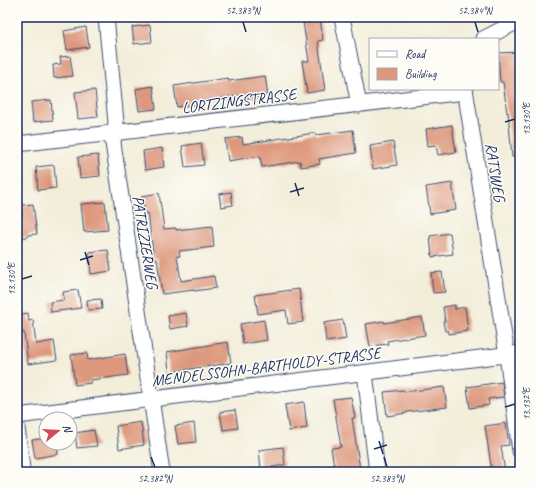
<svg xmlns="http://www.w3.org/2000/svg" width="537" height="489" font-family="Caveat,sans-serif">
<rect width="100%" height="100%" fill="#fdfcf7"/>
<filter id="ink" filterUnits="userSpaceOnUse"><feTurbulence type="fractalNoise" baseFrequency=".025" numOctaves="2"/><feDisplacementMap in="SourceGraphic" scale="8" xChannelSelector="R" yChannelSelector="G"/><feConvolveMatrix kernelMatrix="1 2 1 2 8 2 1 2 1" color-interpolation-filters="sRGB"/></filter>
<filter id="wash" filterUnits="userSpaceOnUse"><feTurbulence type="fractalNoise" baseFrequency=".012" numOctaves="4" result="noise"/><feDisplacementMap in="SourceGraphic" scale="16" xChannelSelector="R" yChannelSelector="G"/><feGaussianBlur stdDeviation="0.9" result="paint"/><feColorMatrix in="noise" values="0 0 0 0 0 0 0 0 0 0 0 0 0 0 0 0 0 1.4 0 .05"/><feComposite in="paint" operator="in"/></filter>
<g filter="url(#wash)">
<rect width="100%" height="100%" fill="#f3eeda"/>
<g id="blocks">
<path fill="#dd977c" d="M320 19 323 40 318 41 325 90 307 93 302 61H309L303 22Z
M150 25 152 42 134 44 132 27Z
M86 27 89 47 67 50 64 31Z
M519 52 520 67V157H512L508 112 507 113 503 82H500L498 53Z
M70 56 73 76 54 78 53 65 61 64 60 57Z
M265 76 268 95 247 98 246 95 195 102V104L177 107 174 86 228 78 229 81Z
M153 86 156 109 139 111 136 89Z
M95 90 98 117 78 119 75 92Z
M51 100 53 120 33 122 31 102Z
M452 125 456 152 438 155 436 145 428 146 426 129Z
M353 130 356 153 319 159 320 164 301 167 300 161 262 167 260 156 228 161 225 139 242 137 243 144 315 133 316 135Z
M393 142 397 165 373 169 370 146Z
M201 143 204 165 185 167 182 146Z
M162 148 164 167 145 170 143 151Z
M98 155 100 176 80 178 78 157Z
M54 165 56 188 38 190 36 167Z
M452 183 456 210 430 214 426 187Z
M231 192 233 205 221 207 219 194Z
M159 193 164 229 176 228V230L212 226 214 247 179 251 180 256H177L181 281 214 276 216 288 194 291V290L162 294 157 259H154L148 213 145 214 142 196Z
M105 202 108 230 84 232 81 204Z
M33 204 37 234 28 235V237L17 238V217L22 216 21 205Z
M450 233 453 254 432 257 430 236Z
M108 250 111 271 91 274 89 252Z
M442 272 445 292 433 293 431 273Z
M299 289 303 322 288 324 286 310 258 314 255 295Z
M78 290 81 308 51 312 50 302 64 300 63 292Z
M101 299 102 309 88 310 87 300Z
M455 305V309L465 307 468 331 449 334V331H445L443 321H445L443 307Z
M28 313 29 321 33 320 36 344 54 341 57 360 28 364 24 332 19 333 17 320V315Z
M186 313 188 326 170 329 168 316Z
M422 317 425 335 387 341 388 344 370 346 366 324 384 321V323Z
M264 320 267 340 243 344 240 324Z
M343 320 346 339 326 342 324 323Z
M228 342 231 363 169 372 167 352Z
M87 353 88 360 125 354 128 375 91 380V383L75 385 71 355Z
M502 382 504 397 488 399 489 405 470 408 467 387Z
M444 387 447 407 407 412V413L387 416 384 392 404 390V392Z
M351 397 355 418H352L360 469 335 472 331 448 341 447 333 399Z
M304 402 307 428 289 431 285 405Z
M235 410 238 428 223 430 220 412Z
M141 422 144 445 119 449 116 426Z
M194 423 196 442 178 444 175 426Z
M506 423 509 445 501 446 505 472H492L485 426Z
M94 430 97 446 77 448 75 433Z
M46 438V443H57L58 454 35 458 32 440Z
M283 447 285 465 261 469 259 450Z"/>
</g>
</g>
<g filter="url(#ink)">
<use href="#blocks" fill-opacity="0" stroke="#3b4c71" stroke-width="1"/>
<g fill="none" stroke-linecap="round" stroke-linejoin="round">
<g stroke="#3b4c71" stroke-width="10">
<path id="lane" d="M19 415 26 472"/>
</g>
<g stroke="#3b4c71" stroke-width="17">
<path id="street" d="M106 17 116 122 113 143 162 472
M342 17 359 105
M483 39 520 20
M465 89 507 355 520 451
M17 144 465 92
M365 373 377 472
M17 416 520 353"/>
</g>
<use href="#lane" stroke="#fff" stroke-width="8"/>
<use href="#street" stroke="#fff" stroke-width="15"/>
</g>
</g>
<path fill="none" stroke="#1b2f5e" stroke-width="1.5" d="M243 22 246 32M475 22 478 32M505 122 515 119M295 183 299 196M290 192 304 188M85 252 89 265M80 260 93 256M22 279 32 276M505 407 515 404M379 441 383 454M374 449 387 445M151 457 155 467M384 457 387 467"/>
<g text-anchor="middle" stroke-width="3" stroke-linejoin="round" paint-order="stroke">
<g font-size="16" fill="#1b2f5e" stroke="#fdfcf7">
<text transform="translate(239 100) rotate(-7)" y="6">LORTZINGSTRASSE</text>
<text transform="translate(496 172) rotate(81)" y="6">RATSWEG</text>
<text transform="translate(146 242) rotate(81)" y="6">PATRIZIERWEG</text>
<text transform="translate(266 366) rotate(-7)" y="6">MENDELSSOHN-BARTHOLDY-STRASSE</text>
</g>
</g>
<rect width="537" height="489" fill="none" stroke="#fdfcf7" stroke-width="44"/>
<rect x="369" y="38" width="130" height="52" fill="#fdfcf7" stroke="#a3aaba"/>
<rect x="377" y="51" width="20" height="6" fill="#ffffff" stroke="#a3aaba"/>
<text x="405" y="58" font-size="12" fill="#1b2f5e">Road</text>
<rect x="377" y="68" width="20" height="12" fill="#dd977c" stroke="#a3aaba"/>
<text x="405" y="78" font-size="12" fill="#1b2f5e">Building</text>
<g transform="translate(58 431) rotate(72)"><circle r="19" fill="#fdfcf7" stroke="#a3aaba"/>
<path d="M0-3L7 15L0 10L-7 15Z" fill="#d1495b"/>
<text y="-6" font-size="11" font-weight="bold" text-anchor="middle" fill="#1b2f5e">N</text>
</g>
<rect x="22" y="22" width="493" height="445" fill="none" stroke="#1b2f5e" stroke-width="1.5"/>
<g font-size="10" text-anchor="middle" fill="#1b2f5e">
<text x="243" y="14">52.383°N</text>
<text x="475" y="14">52.384°N</text>
<text transform="translate(526 119) rotate(-90)" y="4">13.130°E</text>
<text transform="translate(11 279) rotate(-90)" y="4">13.130°E</text>
<text transform="translate(526 404) rotate(-90)" y="4">13.132°E</text>
<text x="155" y="482">52.382°N</text>
<text x="387" y="482">52.383°N</text>
</g>
</svg>
